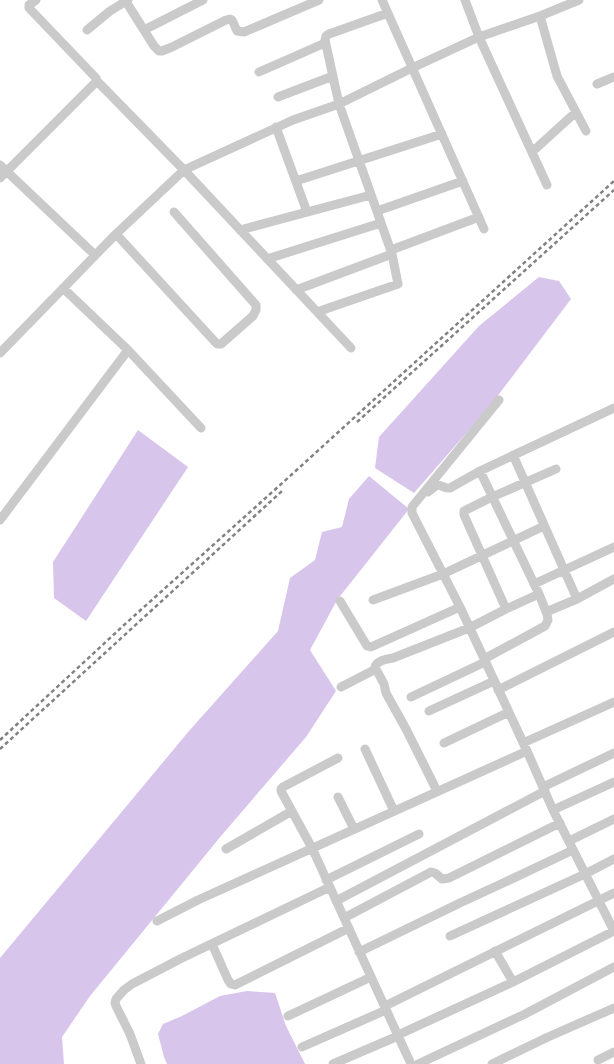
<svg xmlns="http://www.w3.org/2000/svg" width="614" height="1064" font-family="Ubuntu,sans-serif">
<rect width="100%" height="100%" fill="#fff"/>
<path fill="#d7c5ec" d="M539 277 559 281 571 299 490 406 414 493 375 468 379 437 479 326Z
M138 430 188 467 86 621 54 598 53 562Z
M369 476 409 509 337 600 310 650 336 691 306 737 221 836 90 996 62 1037 64 1064H0V958L189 731 278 631 290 578 315 560 322 532 342 527 349 499Z
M247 991 275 993 286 1026 305 1064H167L164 1057 158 1034 163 1024 182 1016 220 996Z"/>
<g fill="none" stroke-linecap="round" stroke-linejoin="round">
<path stroke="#cacaca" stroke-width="9" d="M125 0 154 46 159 51H162L172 47 226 20 230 19 232 20 237 31 244 32 319 0
M382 0 484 229
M465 0 479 37 547 185
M540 16 557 76 586 131
M87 30 110 11 128 0
M144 30 203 0
M259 72 325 43
M97 81 184 170 351 348
M597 84 614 77
M278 97 333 76
M276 127 307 212
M532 152 576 112
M0 165 95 255
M0 178 97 81 96 78 29 8V5L36 0
M296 181 442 134
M377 211 463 181
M240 230 371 195
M116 234 217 344H221L253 316 256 310V305L174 212
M391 250 479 217
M267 259 381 223
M63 288 128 350 201 428
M296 290 392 254
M317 312 398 284 392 254 339 104 325 40 326 36 329 34 388 13
M0 353 116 234 184 170 293 120 339 104 412 68 479 37 540 16 579 0
M499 400 416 502 412 507V513L460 607 527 751 553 810 614 931
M513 455 577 599 614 579
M480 471 539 594 547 614 548 620 545 626 484 659
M428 492 437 485C442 485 445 489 450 488L480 471 614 408
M0 520 128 350
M534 584 614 547
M373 600 443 574 544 526
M340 601 367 646 371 647 460 607
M506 609 464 515V511L492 497 556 469
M546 612 577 599
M341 687 376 669
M498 690 614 632
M411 697 485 662
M429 711 494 681
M444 743 509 712
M523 743 614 702
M365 749 394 811
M338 758 283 787 281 789V791L312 848 411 1064
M543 787 614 753
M437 791 406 729 386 693 384 684 375 667C377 660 387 659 393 658L469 628 506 609 539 594
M338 797 354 829
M553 810 614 782
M569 841 614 819
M226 849 292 811
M326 880 419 834
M336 901 545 791
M344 918 431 872 435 873 442 879 449 878 560 823
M157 921 198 900 527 751
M450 936 585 874 614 859
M212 944 228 980 231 984 235 985 349 928
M495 951 513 982
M359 952 462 902 501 884 573 850
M385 1006 614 893
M288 1016 371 977
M398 1035 513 982 614 931
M302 1047 386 1010
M598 1060 614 1052
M141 1064 130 1034 116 1006 115 1003 116 999 124 990 132 984 182 958 330 887
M333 1064 398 1036
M418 1064 525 1014 614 967
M492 1064 548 1037 614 1008"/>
<path stroke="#828282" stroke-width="2.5" stroke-dasharray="4 3" stroke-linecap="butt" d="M357 422 614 190
M0 740 124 625 289 477 614 181
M0 749 282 491"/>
</g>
</svg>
